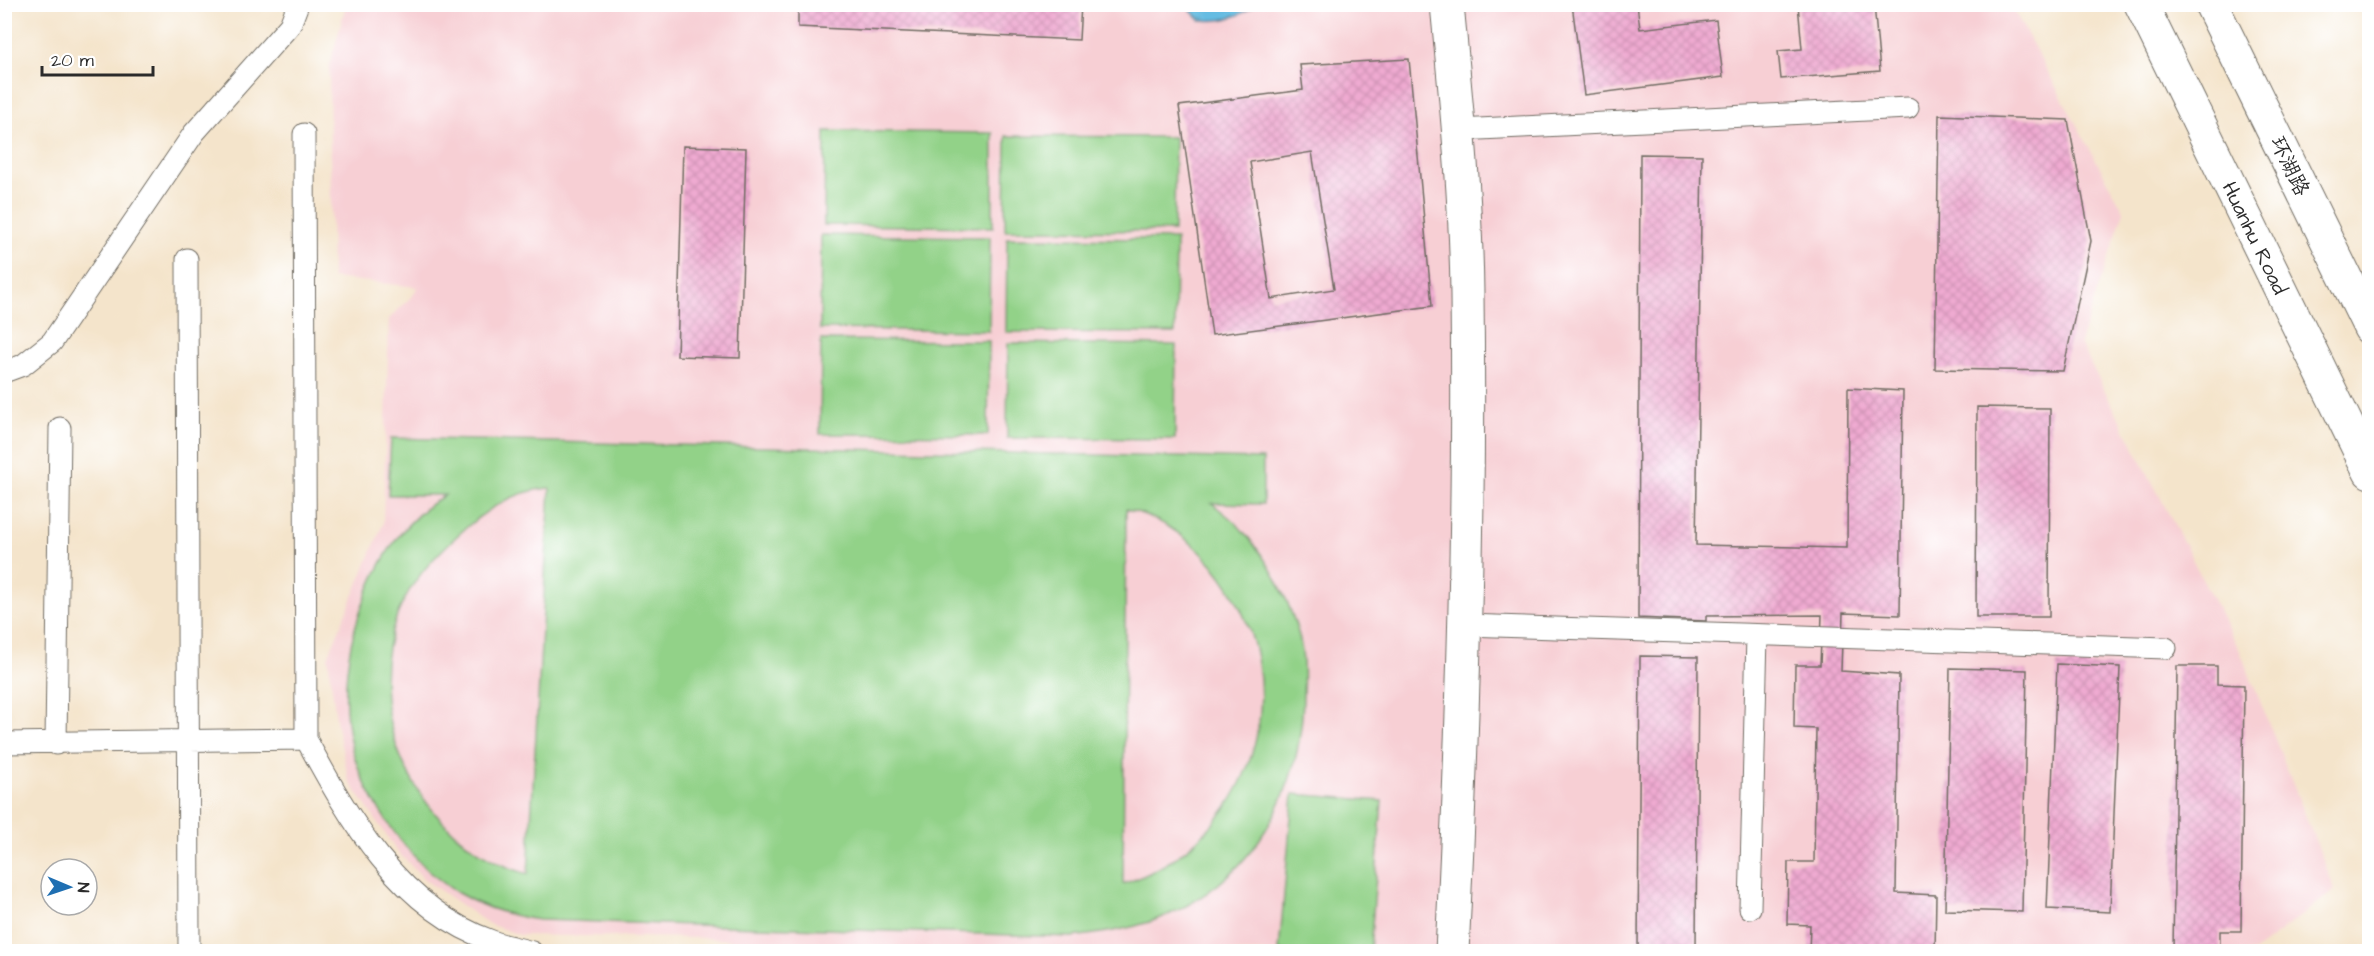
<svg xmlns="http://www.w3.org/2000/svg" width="2374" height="956" font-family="'Architects Daughter','LXGW WenKai TC',sans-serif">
<defs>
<pattern id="water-ripples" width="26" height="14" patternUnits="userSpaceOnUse" patternTransform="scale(1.5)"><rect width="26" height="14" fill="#65bce2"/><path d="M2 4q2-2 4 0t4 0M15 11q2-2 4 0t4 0" fill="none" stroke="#5399b7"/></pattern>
<pattern id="building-cross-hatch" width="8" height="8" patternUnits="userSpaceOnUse" patternTransform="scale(1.5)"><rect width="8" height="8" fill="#efaad1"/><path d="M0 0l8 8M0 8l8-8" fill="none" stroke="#cd92b4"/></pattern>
</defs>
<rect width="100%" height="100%" fill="#fff"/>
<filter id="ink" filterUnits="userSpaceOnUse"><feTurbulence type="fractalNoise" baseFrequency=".0167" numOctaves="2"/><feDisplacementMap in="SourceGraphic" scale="12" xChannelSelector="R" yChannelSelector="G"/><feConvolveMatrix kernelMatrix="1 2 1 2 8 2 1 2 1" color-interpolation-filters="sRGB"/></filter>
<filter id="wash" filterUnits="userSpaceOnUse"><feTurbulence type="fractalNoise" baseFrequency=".008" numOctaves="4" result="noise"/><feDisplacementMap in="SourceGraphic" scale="24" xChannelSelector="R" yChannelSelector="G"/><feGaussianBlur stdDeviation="1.35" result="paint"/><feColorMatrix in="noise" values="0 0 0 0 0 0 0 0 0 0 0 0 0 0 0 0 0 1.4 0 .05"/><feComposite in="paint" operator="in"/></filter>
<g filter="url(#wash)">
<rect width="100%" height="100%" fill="#f4e4cb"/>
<path fill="#f7cfd4" d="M346 5H2011L2124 211 2080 343 2240 651 2335 890 2253 952H873L706 938 520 935 489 924 425 880 397 851 349 781 337 726 328 657 383 524 389 319 414 294 417 287 332 278 329 68Z"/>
<path fill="#92d288" stroke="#5e7e5a" stroke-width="1.5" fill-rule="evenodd" d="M825 131 993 133V227L824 225Z
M1006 136 1175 137 1174 231 1005 230Z
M821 235 990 237 989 331 820 329Z
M1007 238 1176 239 1175 333 1006 332Z
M821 340 989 341 988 435 820 434Z
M1008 343 1176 345 1175 439 1007 438Z
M391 438 1263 459V504L1212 503C1222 512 1234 520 1242 530 1267 558 1286 593 1297 629 1304 650 1304 673 1303 696 1302 779 1266 858 1193 902 1156 925 1115 932 1072 937L539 920C511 916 483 908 458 893 405 860 353 784 347 722 342 676 350 635 367 593 384 552 406 518 445 495H388ZM549 488 550 489 528 874C422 844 356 718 398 613 411 581 433 558 458 535 484 511 513 491 549 488ZM1126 509C1163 517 1199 545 1221 576 1302 688 1254 839 1123 884Z
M1293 794 1382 801 1370 951H1279Z"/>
<path fill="url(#water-ripples)" stroke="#487486" stroke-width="1.5" d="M1185 5V4L1255 5C1239 18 1220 22 1200 20Z"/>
<g id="blocks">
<path fill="url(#building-cross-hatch)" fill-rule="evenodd" d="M798 4H1081L1079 40 798 27Z
M1572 4H1637L1640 29 1716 20 1723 77 1584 95Z
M1798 4H1874L1880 71 1781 79 1778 51 1802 49Z
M1409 59 1432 306 1212 335 1179 106 1303 90 1300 65ZM1312 152 1334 289 1271 299 1250 162Z
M1939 115 2068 120 2091 241 2063 371 1935 369Z
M683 146 746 148 740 358 677 356Z
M1640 154 1702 155 1696 545 1847 548 1848 388 1903 391 1900 615 1843 613 1841 671 1899 675 1896 893 1936 895 1935 952H1809L1810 925 1787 924 1788 862H1814L1816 729 1794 728 1795 665H1820L1822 615 1706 616V621L1638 618Z
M1977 407 2050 408 2049 617H1976Z
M1640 656 1698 657 1696 950H1638Z
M2057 664 2120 667 2110 912 2047 909Z
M2177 666H2217V684L2244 685 2241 931H2220V952H2173Z
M1950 668 2027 670 2022 912 1945 910Z"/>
</g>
</g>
<g filter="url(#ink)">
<use href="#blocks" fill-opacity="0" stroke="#716c63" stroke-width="1.5"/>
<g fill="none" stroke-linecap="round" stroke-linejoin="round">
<g stroke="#716c63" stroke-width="23">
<path id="lane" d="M1459 130 1908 108
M304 134 306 739
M187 259 189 952
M4 372 23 365 52 342 194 133 290 25 298 4
M1466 625 2166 648
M4 743 306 739C350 820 399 908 492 941 504 946 519 948 532 952
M56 744 60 428
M1750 908 1757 636"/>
</g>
<g stroke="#716c63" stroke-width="35">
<path id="street" d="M1447 4C1456 101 1466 198 1467 294 1470 514 1463 733 1452 952"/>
</g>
<g stroke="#716c63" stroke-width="35">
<path id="secondary" d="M2141 4 2370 472
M2211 4 2370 328"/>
</g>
<use href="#lane" stroke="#fff" stroke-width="21"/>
<use href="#street" stroke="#fff" stroke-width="33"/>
<use href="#secondary" stroke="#fff" stroke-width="33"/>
</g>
</g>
<g text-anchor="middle" stroke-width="5" stroke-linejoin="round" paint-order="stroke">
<g font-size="21" fill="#2b2b2b" stroke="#fff">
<text transform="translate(2290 166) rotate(64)" y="7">环湖路</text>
<text transform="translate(2255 238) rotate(64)" y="7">Huanhu Road</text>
</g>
</g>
<rect width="2374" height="956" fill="none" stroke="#fff" stroke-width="24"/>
<g transform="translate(69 887) rotate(92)"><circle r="28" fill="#ffffff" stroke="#aaaaaa" stroke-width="1.5"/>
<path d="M0-4.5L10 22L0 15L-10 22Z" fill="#1f6fb2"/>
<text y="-9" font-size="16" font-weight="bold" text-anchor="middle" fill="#2b2b2b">N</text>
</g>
<path d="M42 66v9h111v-9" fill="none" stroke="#2b2b2b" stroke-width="3"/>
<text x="51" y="66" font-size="18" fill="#2b2b2b" stroke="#ffffff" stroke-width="4.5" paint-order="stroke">20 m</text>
</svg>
